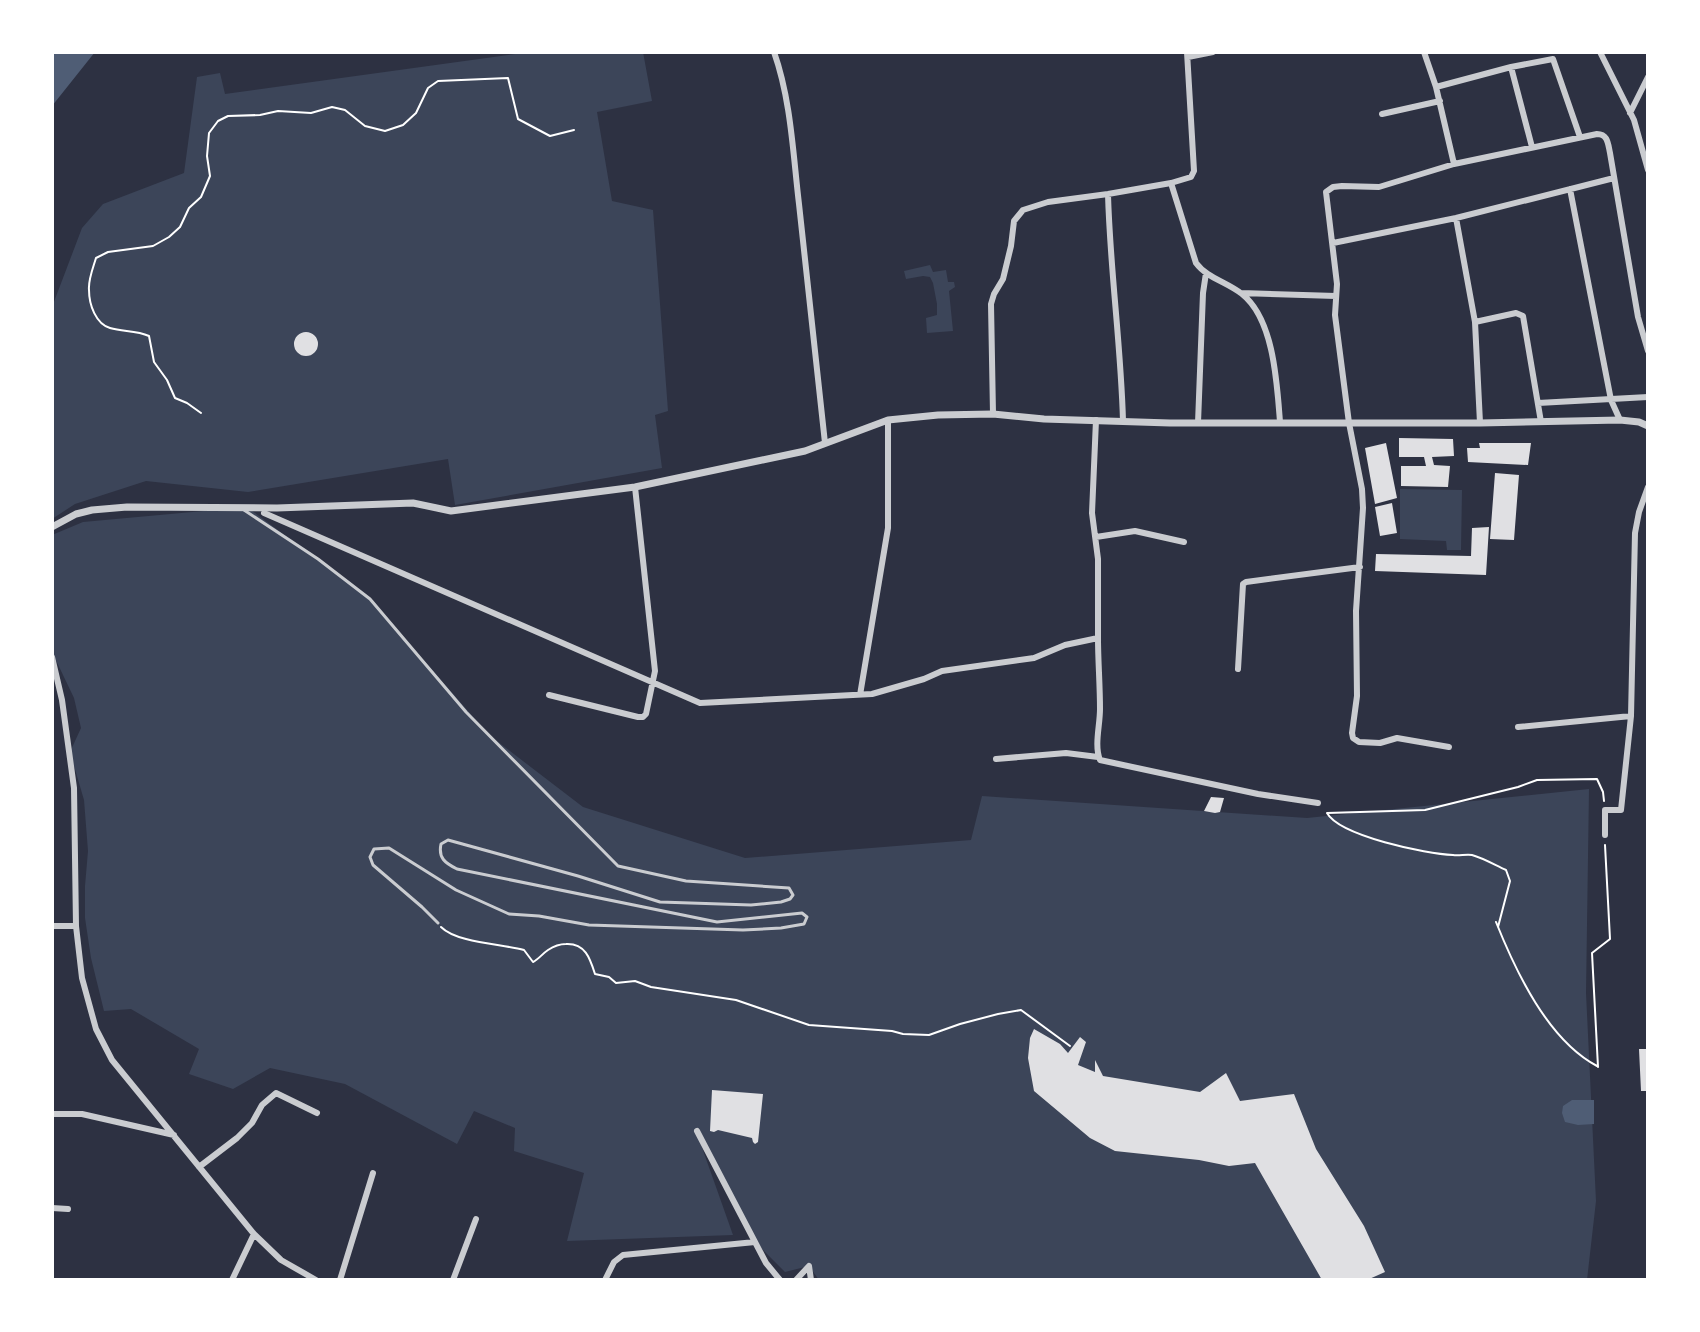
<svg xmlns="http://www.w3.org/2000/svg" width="1700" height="1332" font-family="Roboto,sans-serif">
<rect width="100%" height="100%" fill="#2d3142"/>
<path fill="#3c4559" d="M529 52H643L652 101 597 112 612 201 653 210 668 411 655 415 662 468 455 505 448 459 248 492 146 481 75 504 52 519V307L82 228 103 204 184 173 197 77 220 73 225 94Z
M930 265 933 272 946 270 948 282H954L955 287 949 291 953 331 927 333 926 318 937 315V304L933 283 930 277 923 276 906 279 904 271Z
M1400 489 1462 490 1461 550H1447L1446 541 1400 539Z
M247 507 370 599 489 735 583 807 745 858 971 840 982 796 1307 818 1589 789 1586 993 1596 1201 1587 1280H819L809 1266 785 1272 755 1242 699 1139 733 1235 567 1241 584 1173 514 1151 515 1128 474 1111 457 1144 345 1084 270 1068 233 1089 189 1074 199 1049 131 1009 104 1011 91 958 85 918V886L88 851 84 800 70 752 81 728 74 698 52 652V535L83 522Z"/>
<path fill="#4f5d75" d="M52 52H95L52 106Z
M1572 1100H1594V1124L1578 1125 1565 1122 1562 1113 1563 1106Z"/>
<path fill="#e0e0e3" d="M294 344a12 12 0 1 1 24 0a12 12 0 1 1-24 0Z
M1399 438 1453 439 1454 456 1432 457 1434 465 1450 466 1448 487 1401 486V466H1426L1424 457H1399Z
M1386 443 1397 498 1375 504 1365 448Z
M1479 443H1531L1528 465 1468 462 1467 448H1480Z
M1495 473 1519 475 1514 540 1490 539Z
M1392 503 1397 533 1380 536 1375 507Z
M1489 527 1486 575 1375 571 1376 554 1471 556 1472 528Z
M1211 797 1224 798 1220 812 1215 813 1204 811Z
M1034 1029 1060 1044 1068 1053 1080 1037 1086 1042 1078 1065 1095 1072V1060L1103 1076 1200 1092 1226 1073 1240 1101 1294 1094 1316 1149 1364 1226 1385 1272 1367 1280H1322L1255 1163 1229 1166 1199 1160 1115 1151 1090 1138 1034 1091 1028 1058 1030 1038Z
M1639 1049H1648V1091H1641Z
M712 1090 763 1094 758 1142 755 1144 753 1142 752 1138 718 1130 714 1132 710 1131Z"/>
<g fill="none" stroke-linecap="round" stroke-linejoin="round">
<path stroke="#fff" stroke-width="2" d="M201 413 187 403 175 398 167 380 154 362 149 336C136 330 123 332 110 328 96 324 89 305 89 290 88 280 93 268 96 258L108 252 153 246 169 237 180 227 189 208 201 197 210 176 207 156 209 133 218 121 228 116 260 115 278 111 311 113 332 107 345 110 365 126 385 131 403 125 416 113 428 88 438 81 508 78 518 119 550 136 574 130
M1496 922C1516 972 1548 1040 1597 1066
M441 927C457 943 502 944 524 950L533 962C539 959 542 954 548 950 554 946 559 944 566 944 585 943 590 958 595 974L609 977 616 983 635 981 651 987 736 1000 809 1025 892 1031 903 1034 929 1035 960 1024 998 1014 1021 1010 1070 1046
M1498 927 1510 881 1506 870C1495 865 1483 858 1472 855 1466 854 1459 856 1453 855 1426 854 1340 836 1327 813L1425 810 1518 787 1537 780 1597 779 1603 792 1604 801
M1598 1067 1592 953 1610 939 1605 845"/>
<path stroke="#caccd0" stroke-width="3" d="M244 510 318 559 370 599 466 712 618 866 686 881 789 888 793 895 790 899 781 902 751 905 660 902 578 876 448 840 441 844C438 858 445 863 457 869L717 922 802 913 807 917 804 924 781 928 743 930 589 925 539 916 509 914 456 890 389 848 374 849 370 857 373 865 422 907 438 923"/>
<path stroke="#caccd0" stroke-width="6" d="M774 52C791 100 793 154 799 204 807 283 816 363 825 443
M1424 52 1436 87 1454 164
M1600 52 1634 120 1648 170
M1188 57 1213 52
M1511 67 1532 147
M1436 87 1511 67 1553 59 1580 137
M1630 113 1648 77
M1382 114 1440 101
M1171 183 1196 263C1207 278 1227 282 1242 294 1274 319 1277 384 1280 422
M1570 189 1611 400 1620 420
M1108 194C1110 270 1121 345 1123 421
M1456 218 1475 322 1480 423
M1333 243 1456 218 1614 178
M1241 293 1336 296
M1475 322 1516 313 1523 316 1541 422
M1538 403 1648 397
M993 414 991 304 994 294 1003 279 1011 246 1014 221 1023 210 1048 202 1108 194 1171 183 1191 177 1194 171 1187 52
M1198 423 1203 293 1206 273
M264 513 700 703 872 694 924 679 942 671 1034 658 1065 645 1098 638V559L1092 513 1096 420
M1096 537 1135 531 1184 542
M1098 638C1098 661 1100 685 1100 709 1100 726 1094 745 1100 760L1258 794 1318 803
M52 657 62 700 74 788 76 926 82 978 96 1029 112 1060 254 1234 281 1260 316 1280
M1238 669 1243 584 1246 582 1360 567
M549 695 638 717H643L646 714 655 671 635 487
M860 695 888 528V420
M1518 727 1631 716
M1449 747 1397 738 1380 743 1359 742 1353 738 1352 733 1357 696 1356 611 1363 508 1362 489 1349 423 1335 315 1337 284 1326 192 1333 187 1342 186 1379 187 1454 164 1597 134C1608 134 1608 144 1610 153L1638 317 1648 351
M996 759 1066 753 1098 757
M1605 835V810H1621L1631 716 1635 533 1639 512 1648 487
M52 926H76
M52 1114H82L174 1135
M697 1131 766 1263 780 1280
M199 1167 237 1138 252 1123 262 1105 276 1093 317 1113
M52 1208 68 1209
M232 1280 254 1234
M340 1280 373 1173
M453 1280 476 1219
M605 1280 614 1262 623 1255 755 1242
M796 1280 809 1266 811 1280"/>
<path stroke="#caccd0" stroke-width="7" d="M52 527 76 514 92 510 127 507 277 508 413 503 451 511 635 487 805 451 888 420 938 415 993 414 1044 419 1170 423H1480L1620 420 1639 422 1648 426"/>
</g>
<rect width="1700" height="1332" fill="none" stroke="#ffffff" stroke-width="108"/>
</svg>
